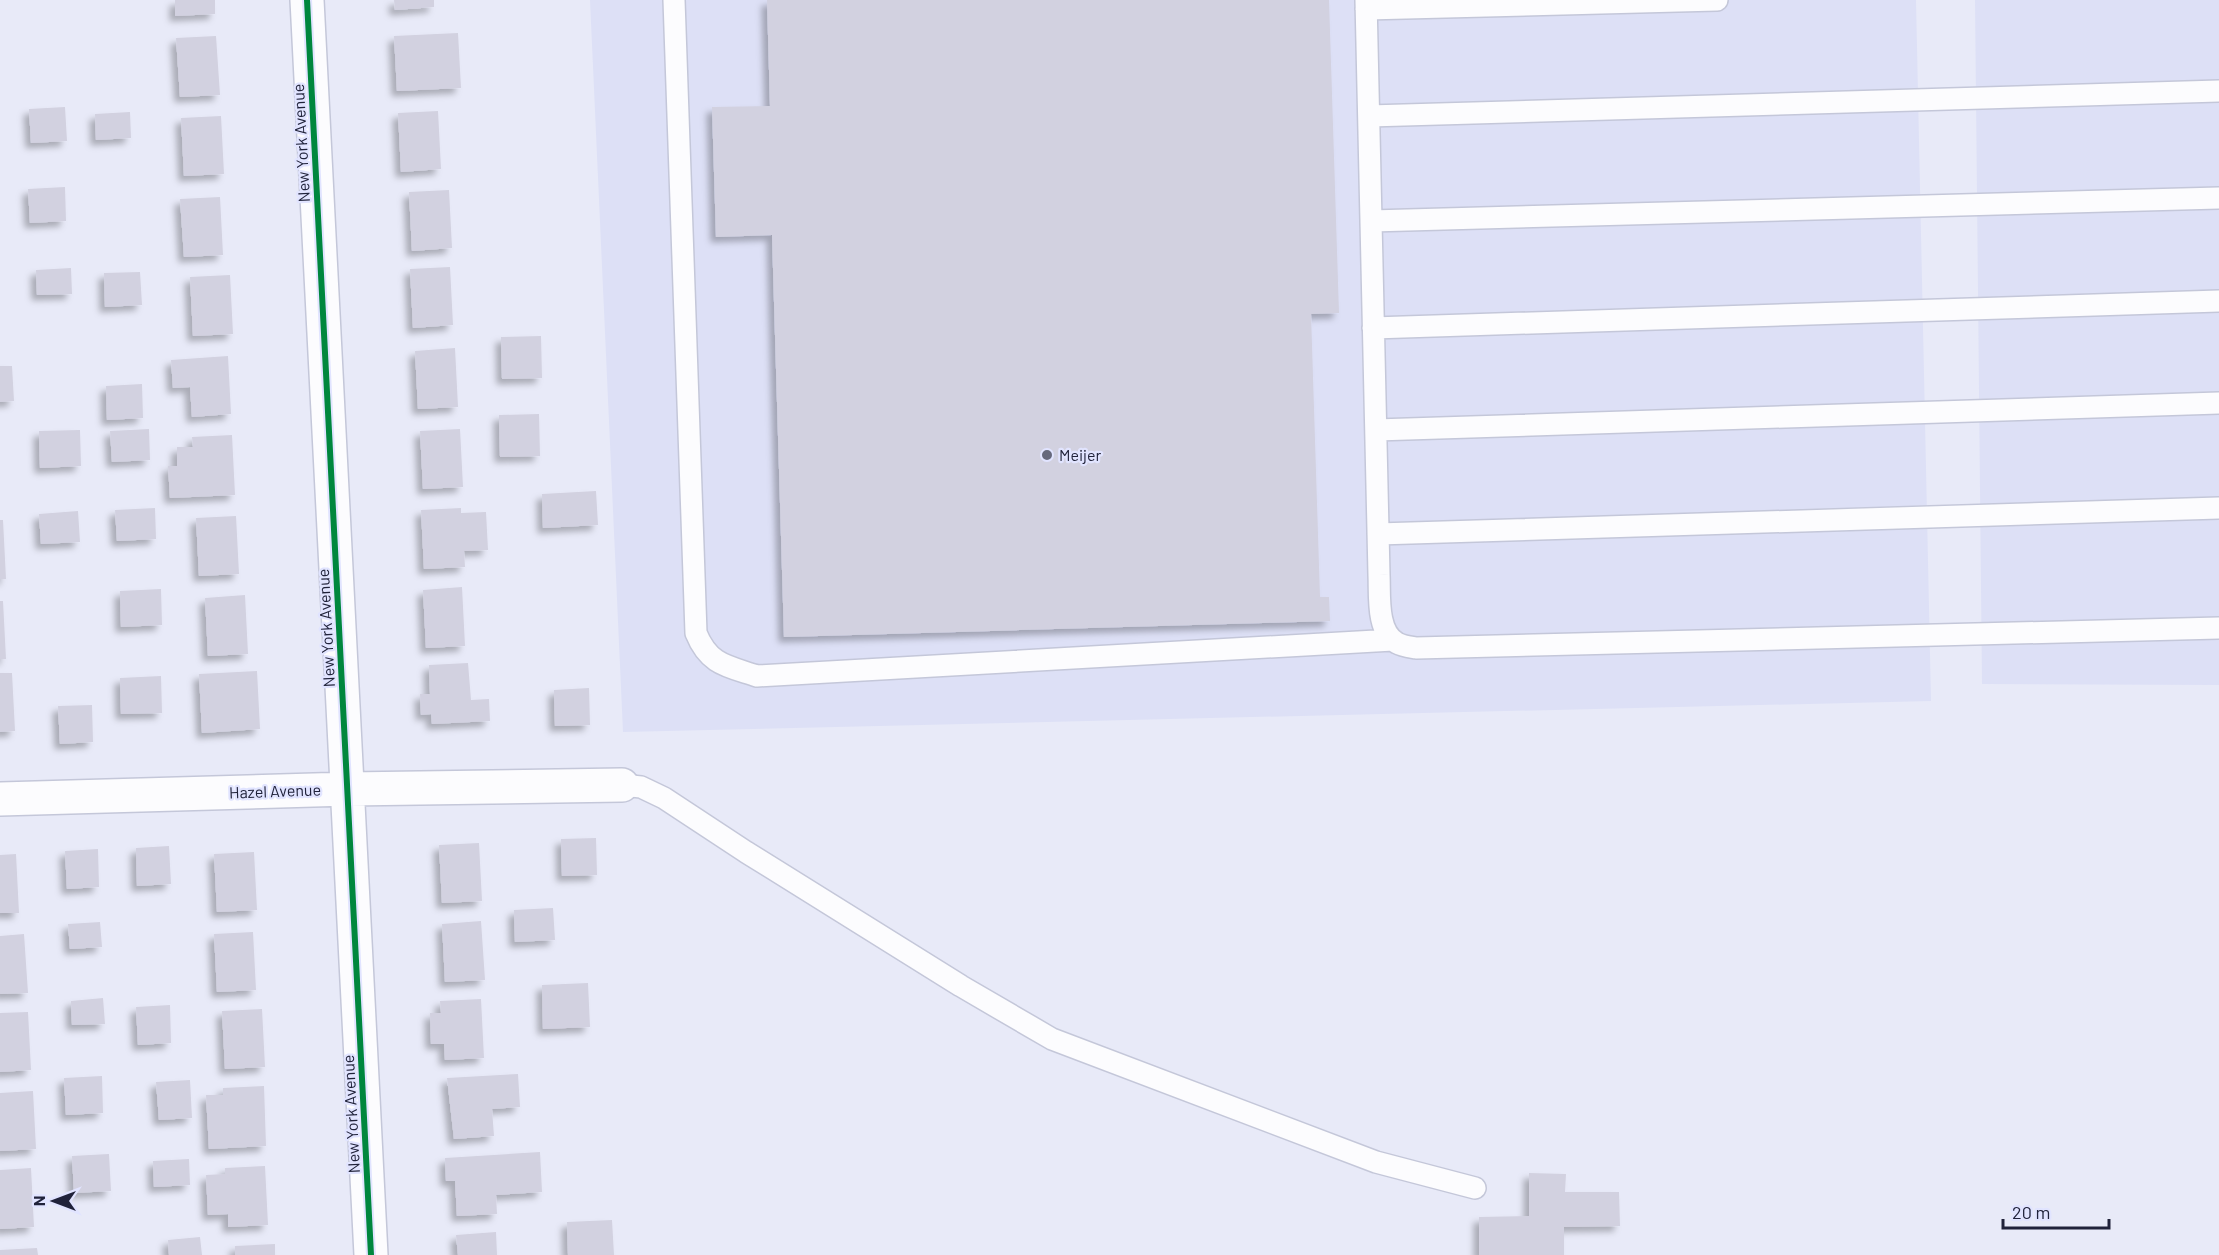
<svg xmlns="http://www.w3.org/2000/svg" width="2219" height="1255" font-family="Barlow,sans-serif">
<defs>
<filter id="shadow"><feDropShadow dx="-5.5" dy="5.5" stdDeviation="3" flood-color="#0004"/></filter>
</defs>
<rect width="100%" height="100%" fill="#e8eaf8"/>
<path fill="#dde0f6" d="M590 0H1916L1931 701 623 732Z
M1975 0H2219V685L1982 684Z"/>
<path fill="#d2d1e0" filter="url(#shadow)" d="M175 0H215V14L175 16Z
M394 0H434V7L395 10Z
M767 0H1329L1339 313 1311 314 1320 597H1329L1330 621 784 637 772 235 716 237 712 107 770 106Z
M458 33 461 88 397 91 394 36Z
M216 36 220 95 180 97 176 38Z
M65 107 67 141 31 143 29 109Z
M438 111 441 169 401 172 398 113Z
M130 112 131 138 96 140 95 114Z
M221 116 224 174 184 176 181 118Z
M65 187 66 221 30 223 28 189Z
M449 190 452 248 412 251 409 192Z
M220 197 223 255 184 257 180 199Z
M450 267 453 325 413 328 410 269Z
M71 268 72 294 37 295 36 270Z
M140 272 142 305 105 307 104 273Z
M230 275 233 334 193 336 190 277Z
M541 336 542 378 502 379 501 337Z
M455 348 458 407 418 409 415 351Z
M228 356 231 414 192 417 190 387 173 388 171 360Z
M0 366H12L14 401 0 402Z
M142 384 143 418 107 420 106 386Z
M539 414 540 456 500 457 499 415Z
M149 429 150 460 112 462 110 431Z
M460 429 463 487 423 489 420 431Z
M80 430 81 466 40 468 39 431Z
M232 435 235 495 170 498 168 466H177V447H193L192 437Z
M596 491 598 525 543 528 542 494Z
M155 508 156 539 117 541 115 510Z
M461 508V513L486 512 488 550 464 551 465 567 424 569 421 510Z
M78 511 80 542 41 544 39 514Z
M236 516 239 574 199 576 196 518Z
M0 520H3L6 579H0Z
M462 587 465 646 426 648 423 590Z
M161 589 162 625 121 627 120 591Z
M245 595 248 654 208 656 205 598Z
M0 601H3L6 659H0Z
M468 663 471 700 489 699 490 721 432 724 431 714 421 715 420 694H430L429 665Z
M257 671 260 729 202 733 199 674Z
M0 673H12L15 731 0 732Z
M161 676 162 713 121 714 120 678Z
M589 688 590 725 555 726 554 690Z
M92 705 93 742 60 744 58 706Z
M596 838 597 875 562 876 561 839Z
M479 843 482 901 442 903 439 845Z
M169 846 171 884 137 886 136 848Z
M98 849 99 887 67 889 65 851Z
M254 852 257 910 217 912 214 854Z
M16 854 19 913H0V855Z
M553 908 555 940 515 942 514 910Z
M481 921 485 980 445 982 442 924Z
M100 922 102 947 70 949 68 924Z
M253 932 256 990 217 992 214 934Z
M24 934 28 993 0 994V936Z
M588 983 590 1027 543 1029 542 985Z
M103 998 105 1024 72 1025 71 1001Z
M481 999 484 1058 445 1060 444 1044H431L430 1013H441L440 1001Z
M170 1005 171 1043 138 1045 136 1007Z
M262 1009 265 1067 225 1069 222 1011Z
M28 1012 31 1070 0 1072V1013Z
M518 1074 520 1107 492 1109 494 1136 454 1139 447 1078Z
M102 1076 103 1113 66 1115 64 1078Z
M190 1080 192 1118 159 1120 156 1082Z
M264 1086 266 1146 209 1149 206 1095H223V1088Z
M33 1091 36 1149 0 1151V1093Z
M540 1152 542 1192 496 1195 497 1214 457 1216 455 1181H446L445 1158Z
M109 1154 111 1191 74 1193 72 1156Z
M189 1159 190 1185 154 1187 153 1161Z
M265 1166 268 1225 228 1227V1214L208 1215 206 1175 225 1174V1168Z
M31 1168 34 1227 0 1229V1170Z
M1529 1173 1566 1174 1565 1192H1619L1620 1226 1564 1227V1255H1479V1217L1529 1216Z
M612 1220 614 1255H568L567 1222Z
M496 1232 497 1255H458L456 1235Z
M200 1237 202 1255H169L168 1240Z
M275 1244V1255H235V1246Z
M37 1248 38 1255H0V1250Z"/>
<g fill="none" stroke-linecap="round" stroke-linejoin="round">
<g stroke="#c4c7d9" stroke-width="24">
<path id="lane" d="M674 0 696 633C709 665 727 666 757 676L1393 640
M1366 0 1379 575C1380 594 1376 632 1397 643 1402 646 1410 647 1416 648L2219 628
M1366 9 1717 0
M1369 116 2219 91
M1371 221 2219 198
M1373 328 2219 301
M1376 430 2219 403
M1378 534 2219 508
M622 785 641 787 664 798 746 852 961 986 1052 1039 1376 1162 1475 1188"/>
</g>
<g stroke="#c4c7d9" stroke-width="36">
<path id="street" d="M307 0 371 1255
M0 799 348 789 622 785"/>
</g>
<use href="#lane" stroke="#fcfcfe" stroke-width="21"/>
<use href="#street" stroke="#fcfcfe" stroke-width="33"/>
<g stroke="#e1e4ff" stroke-width="10">
<path id="cycleway" d="M307 0 371 1255"/>
</g>
<use href="#cycleway" stroke="#00873e" stroke-width="6"/>
</g>
<circle fill="#66687c" stroke="#e1e4ff" stroke-width="2" cx="1047" cy="455" r="6"/>
<g text-anchor="middle" stroke-width="4.5" stroke-linejoin="round" paint-order="stroke">
<g font-size="16" fill="#20223a" stroke="#e1e4ff">
<text transform="translate(301 143) rotate(-93)" y="6">New York Avenue</text>
<text transform="translate(326 628) rotate(-93)" y="6">New York Avenue</text>
<text transform="translate(275 791) rotate(-2)" y="6">Hazel Avenue</text>
<text transform="translate(351 1114) rotate(-93)" y="6">New York Avenue</text>
</g>
<g font-size="16" fill="#20223a" stroke="#e1e4ff" text-anchor="start">
<text x="1059" y="461">Meijer</text>
</g>
</g>
<g transform="translate(54 1201) rotate(270)" stroke="#e1e4ff" stroke-width="4.5" paint-order="stroke">
<path d="M0-4.5L10 22L0 15L-10 22Z" fill="#20223a"/>
<text y="-9" font-size="16" font-weight="bold" text-anchor="middle" fill="#20223a">N</text>
</g>
<path d="M2003 1219v9h106v-9" fill="none" stroke="#20223a" stroke-width="3"/>
<text x="2012" y="1219" font-size="18" fill="#20223a" stroke="#e1e4ff" stroke-width="4.5" paint-order="stroke">20 m</text>
</svg>
